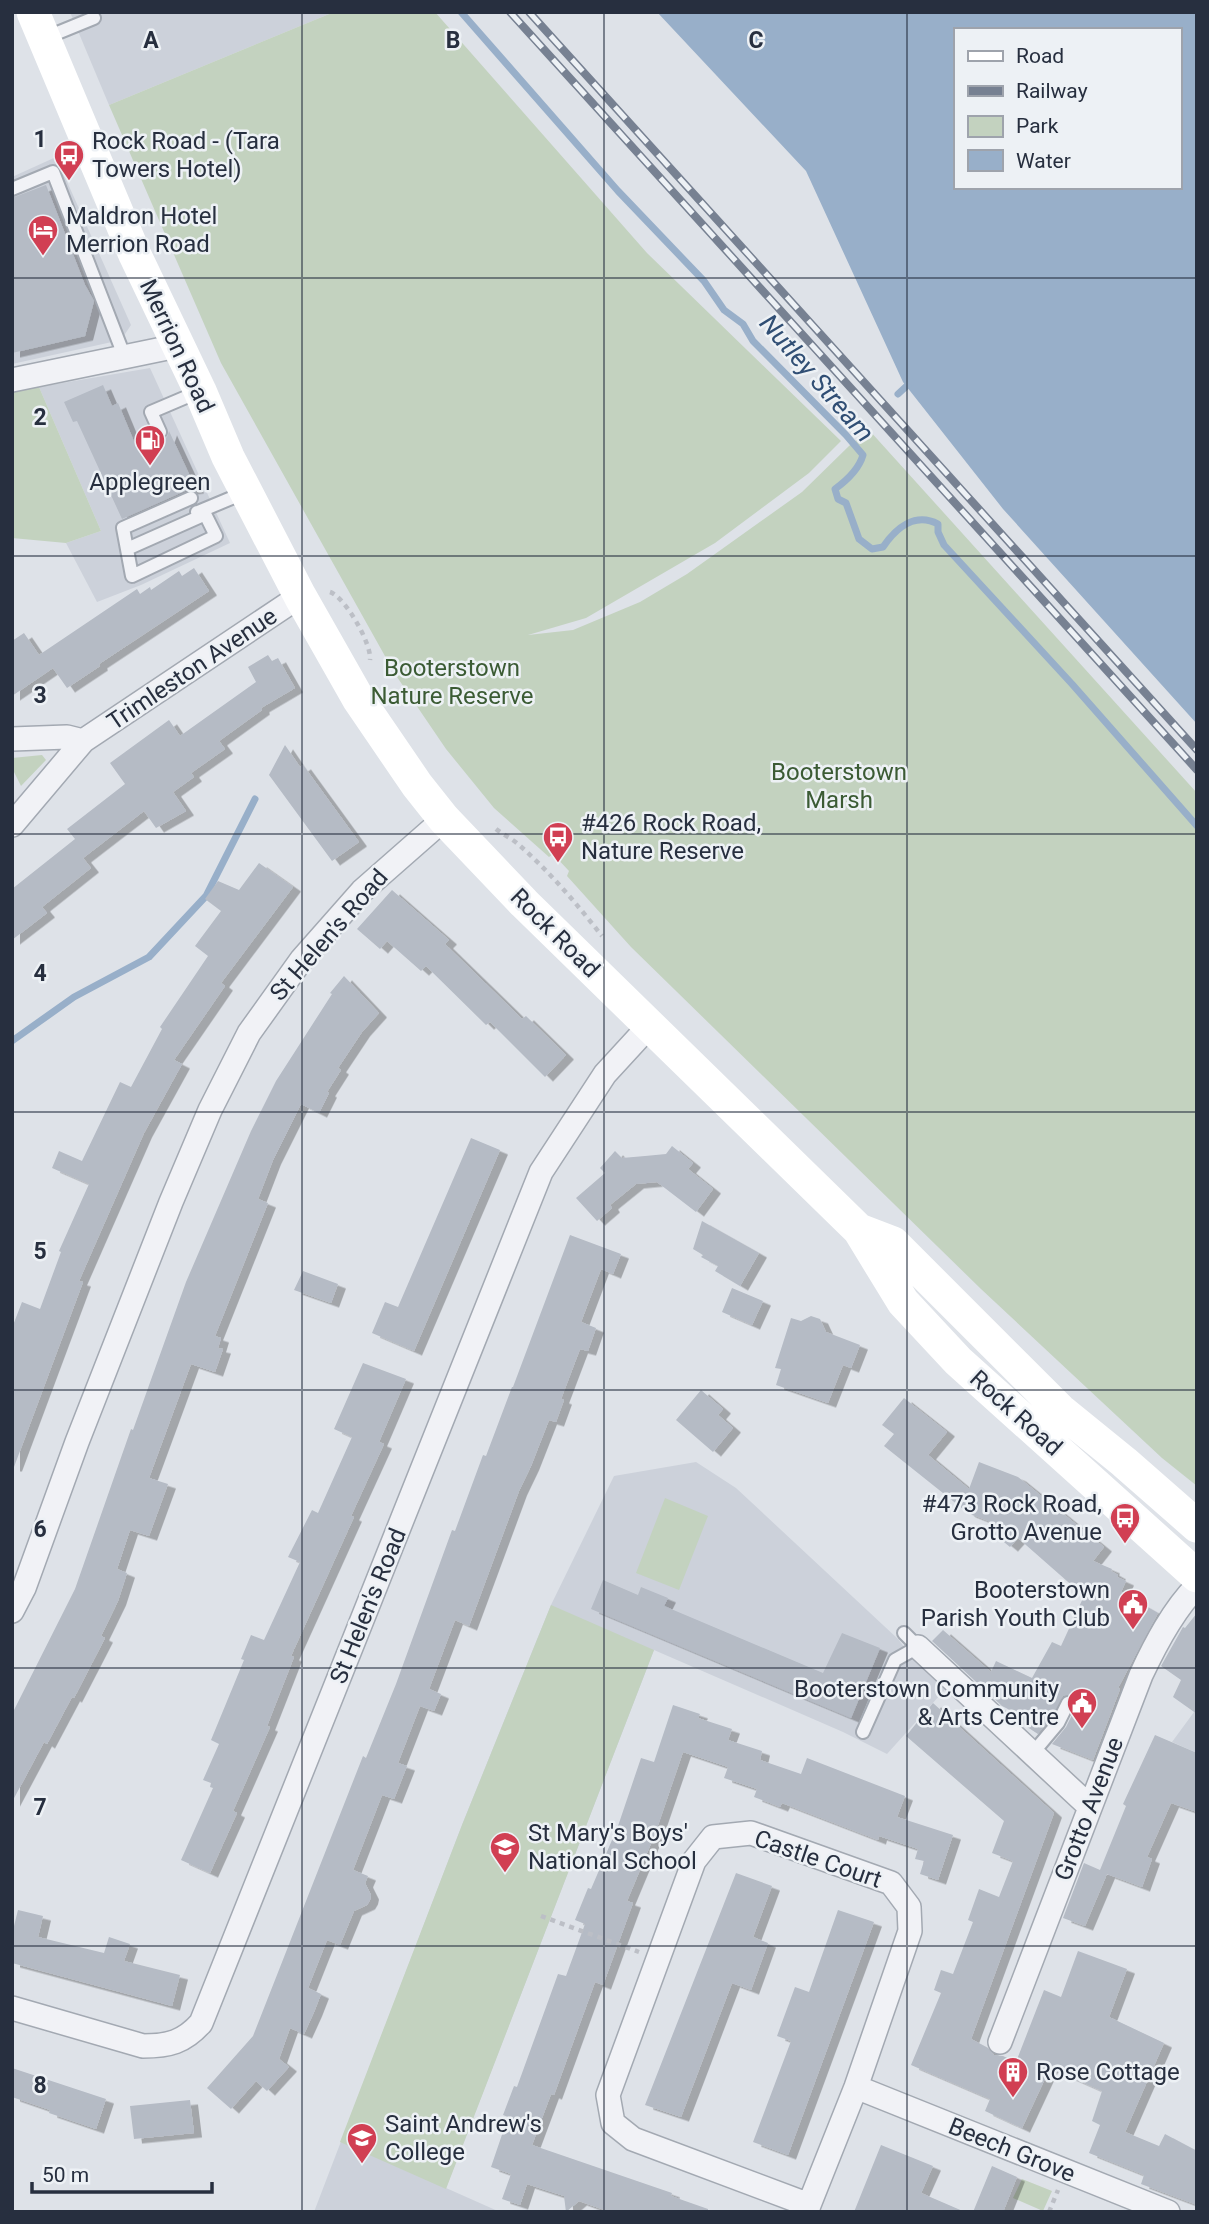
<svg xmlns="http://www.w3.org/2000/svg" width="1209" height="2224" font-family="Roboto,sans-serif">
<defs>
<filter id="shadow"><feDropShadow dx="8" dy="4.5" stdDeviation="0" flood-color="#0004"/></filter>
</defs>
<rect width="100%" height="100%" fill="#dee2e8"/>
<path fill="#ccd1da" d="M70 12H334L109 105Z
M56 157 131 325 121 340 12 364V177Z
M150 368 230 543 141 585 97 602 66 543 101 531 39 387Z
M696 1462 736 1488 898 1639 908 1652 949 1685 887 1754 843 1732 654 1650 446 2188 500 2212H314L462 1825 551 1605 614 1476Z
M1197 1708V1753L1172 1742Z"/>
<path fill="#c3d2bf" d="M334 12H435L647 253 841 441 809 473 715 543 586 618 528 635 573 630 640 602 687 574 802 492 849 446 869 430 1197 793V1486L1162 1458 981 1289 631 947 567 876 569 871 553 854 549 857 494 808 446 749 395 674 221 363 109 105Z
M39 387 101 531 66 543 12 538V392Z
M42 755 46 760 21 786 12 768V758Z
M665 1498 708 1516 679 1590 636 1573Z
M551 1605 654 1650 446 2189 340 2142 462 1825Z
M1022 2179 1052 2191 1043 2211 1013 2198Z"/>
<path fill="#98afc9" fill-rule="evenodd" d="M657 12H1197V724L1003 509 903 382 806 171ZM955 30H1179V187H955Z"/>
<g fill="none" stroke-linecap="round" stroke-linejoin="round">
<path stroke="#98afc9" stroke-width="7" d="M461 12 618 191 704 281 724 310 743 324 753 341 846 435 863 455C859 469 846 481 835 489L838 499 846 503 859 539 872 549 883 547C896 528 915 512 938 524V532L944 545 1072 684 1197 826
M898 394 911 382
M12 1041 74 997 149 957 206 896 255 799"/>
</g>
<path fill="#b5bbc5" filter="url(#shadow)" d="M46 185 85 285 94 301 85 336 12 353V198Z
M103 385 112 406 118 403 135 444 152 436 155 439 163 440 167 437 169 431 196 489 187 490 122 519 77 421 73 422 64 402Z
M194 568 209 591 99 664 100 666 67 688 53 668 12 696V641L24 633 39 655 137 589 140 594 150 587 151 590 179 571 182 576Z
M268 655 272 661 278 658 295 688 261 708 262 710 219 741 225 749 191 773 194 777 173 792 186 811 156 828 144 811 83 858 91 868 42 907 47 913 12 940V889L75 839 67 829 125 784 110 763 169 720 180 736 256 682 248 667Z
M285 745 300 767 303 765 359 842 332 861 269 775Z
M259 863 293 887 221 983 225 986 174 1060 182 1064 144 1133 79 1281 83 1282 14 1467H12V1328L22 1302 40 1309 61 1252 59 1251 89 1184 52 1168 59 1151 82 1161 120 1082 131 1087 162 1029 160 1027 208 956 195 946 221 911 205 899 218 881 239 890Z
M392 890 449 940 445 944 522 1019 526 1016 566 1055 545 1077 490 1022 486 1025 426 966 421 971 387 941 380 949 357 929Z
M344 976 379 1013 362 1032 338 1068 341 1070 327 1092 329 1093 319 1113 301 1104 273 1160 258 1199 268 1203 215 1336 221 1338 218 1348 223 1349 215 1372 191 1364 149 1478 168 1484 149 1536 130 1530 117 1569 127 1573 118 1601 101 1636 105 1638 74 1698 72 1697 47 1744 44 1742 12 1802V1714L75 1589 131 1429 133 1430 186 1282 251 1131 276 1081 332 994 330 993Z
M471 1138 500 1150 414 1351 372 1333 385 1302 398 1307Z
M672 1146 693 1163 688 1169 713 1189 696 1212 657 1182 636 1184 610 1205 612 1208 597 1221 576 1198 605 1173 600 1168 615 1151 622 1158 645 1156 666 1154Z
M702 1221 759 1253 740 1286 715 1271 718 1266 701 1257 703 1255 693 1249Z
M570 1235 621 1254 613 1274 601 1269 581 1322 596 1328 588 1351 580 1349 561 1399 564 1400 556 1422 549 1420 531 1466 519 1491 469 1626 455 1620 429 1689 441 1694 434 1711 420 1706 398 1763 407 1766 394 1799 382 1795 372 1821 353 1870 368 1876 365 1883 371 1895 370 1900 367 1905 354 1911 340 1945 327 1940 308 1988 321 1994 314 2012 304 2034 290 2028 279 2059 289 2067 267 2091 256 2081 231 2109 207 2088 253 2036 363 1756 366 1758 396 1684 452 1530 455 1531 483 1455 486 1456 512 1387H513Z
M303 1271 338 1284 331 1303 294 1290Z
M732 1288 763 1301 752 1325 722 1312Z
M811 1316 820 1319 826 1332 860 1345 851 1368 843 1365 828 1403 776 1385 781 1369 775 1368 791 1318 801 1321Z
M363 1363 406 1379 379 1442 384 1444 351 1516 354 1517 291 1656 294 1657 267 1726 270 1727 233 1811 237 1813 210 1873 181 1860 213 1788 210 1787 211 1783 203 1780 219 1744 211 1740 244 1660 241 1659 251 1635 264 1640 300 1562 288 1557 312 1510 318 1513 352 1437 334 1429Z
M701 1390 723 1409 718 1415 733 1428 713 1452 676 1420Z
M904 1398 947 1432 928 1455 969 1489 979 1462 1018 1477 1104 1547 1093 1561 1112 1569 1111 1571 1118 1575 1117 1577 1126 1581 1121 1592 1158 1613 1118 1688 1120 1689 1093 1760 1052 1744 1066 1727 1076 1707 1077 1702 1072 1696H1063L1051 1718 1038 1734 1018 1721 1012 1716 1014 1712 1002 1706 932 1641 943 1630 991 1672 996 1661 1032 1678 1052 1642 1061 1646 1084 1596 1018 1538 1010 1547 994 1534 1001 1526 968 1513 884 1446 894 1434 882 1425Z
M603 1580 638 1595 641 1587 668 1598 664 1606 823 1673 842 1633 880 1648 851 1718 591 1609Z
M1197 1613V1714L1173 1697 1181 1680 1161 1666 1183 1627 1185 1628Z
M933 1703 1054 1813 971 2039 988 2048 994 2055 1003 2056 1016 2062 1044 1990 1061 1997 1078 1951 1127 1969 1109 2017 1164 2043 1125 2132 1159 2146 1165 2134 1197 2151V2205L1141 2184 1144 2175 1089 2153 1100 2125 1092 2121 1102 2091 1050 2068 1022 2128 985 2111 990 2099 911 2065 941 1993 934 1990 941 1970 953 1974 973 1922 968 1920 979 1889 999 1897 1013 1861 992 1853 1004 1821 906 1736Z
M673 1705 700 1714 698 1718 732 1729 728 1740 762 1751 760 1760 801 1774 807 1758 905 1796 897 1817 953 1835 938 1880 920 1874 924 1861 915 1859 918 1849 879 1836 878 1840 782 1803 780 1807 754 1797 757 1789 724 1778 728 1767 683 1752 655 1834 627 1901 633 1903 603 1985 595 1982 554 2095 551 2094 532 2145 672 2193 671 2196 708 2209V2212H610L579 2201 566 2212 564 2196 527 2184 520 2205 502 2199 511 2174 491 2167 508 2117 503 2115 514 2086 517 2087 558 1974 566 1976 585 1924 575 1920 588 1888 591 1889 618 1826 641 1758 654 1762Z
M1155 1735 1197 1753V1812L1171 1803 1147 1857 1152 1859 1142 1887 1107 1874 1085 1926 1063 1918 1084 1863 1100 1870 1126 1806 1123 1804Z
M736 1873 772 1886 753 1937 768 1943 751 1990 732 1983 681 2117 645 2105Z
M18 1910 43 1916 38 1937 104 1953 109 1937 130 1944 124 1961 180 1975 172 2006 12 1963V1934Z
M838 1910 874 1922 788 2155 753 2142 791 2041 777 2036 795 1987 809 1992Z
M12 2068 106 2099 96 2129 49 2113 50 2110 12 2097Z
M190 2100 194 2133 134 2139 130 2106Z
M881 2145 933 2166 921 2193 965 2212H854Z
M992 2166 1017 2177 1003 2212H973Z"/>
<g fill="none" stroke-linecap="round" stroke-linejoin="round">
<g stroke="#a3a9b2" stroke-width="16">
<path id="lane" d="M45 38 94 18
M12 189 53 172 125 358
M160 432 151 412 198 392
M191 498 123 528 132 576 216 536 203 510
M198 512 246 492
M127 549 199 517 197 512
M863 1732 895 1660 918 1647 904 1633
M1032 1754 1058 1723 1068 1703"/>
</g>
<g stroke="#a3a9b2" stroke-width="26">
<path id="street" d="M12 380 177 346
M12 739 67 737 83 741
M12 825 83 741 300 596
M12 1611 24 1588 77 1442 171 1202 210 1110 249 1033 302 959 362 891 444 819
M918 1647 1090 1807
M12 2008 143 2046C169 2046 184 2042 201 2023L541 1172 605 1074 650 1025
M1000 2042 1141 1675C1155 1645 1173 1610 1197 1586
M856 2087 1168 2212
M807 2212 809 2205 856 2087 910 1931 909 1907 891 1883 751 1833 713 1837 694 1861 608 2095 613 2123 633 2139 809 2205"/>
</g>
<path stroke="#bcbfc6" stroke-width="4.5" stroke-dasharray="5 5" stroke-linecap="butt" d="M330 592C345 597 372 644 370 660
M496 829C502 834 511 838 518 844 549 871 577 904 602 936
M541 1916 639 1952
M1049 2212 1058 2190"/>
<use href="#lane" stroke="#f1f2f6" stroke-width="12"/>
<use href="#street" stroke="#f1f2f6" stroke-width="23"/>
<path stroke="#fff" stroke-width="33" d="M33 12 135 255 200 391 228 457 300 596 359 700 417 785 444 819 524 903 859 1230 903 1302 958 1361 1197 1576
M859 1230 893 1243 1060 1410 1124 1462 1197 1526"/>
<g stroke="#778192" stroke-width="8">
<path id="rail" d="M510 12 1197 770
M529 12 1197 750"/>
</g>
<use href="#rail" stroke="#edf1f5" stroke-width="5" stroke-dasharray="16" stroke-linecap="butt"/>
</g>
<path fill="none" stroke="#272f3f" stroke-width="2" stroke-opacity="0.55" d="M302 12V2212M604 12V2212M907 12V2212M12 278H1197M12 556H1197M12 834H1197M12 1112H1197M12 1390H1197M12 1668H1197M12 1946H1197"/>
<defs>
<g id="bus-pin" transform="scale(1.575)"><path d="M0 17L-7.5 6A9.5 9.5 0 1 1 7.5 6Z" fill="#d13f53" stroke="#edf1f5"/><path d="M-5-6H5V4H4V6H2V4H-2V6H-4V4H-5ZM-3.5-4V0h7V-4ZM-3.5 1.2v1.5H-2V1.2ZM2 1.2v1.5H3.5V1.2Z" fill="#fff"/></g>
<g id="hotel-pin" transform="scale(1.575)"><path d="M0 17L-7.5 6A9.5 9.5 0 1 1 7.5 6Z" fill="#d13f53" stroke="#edf1f5"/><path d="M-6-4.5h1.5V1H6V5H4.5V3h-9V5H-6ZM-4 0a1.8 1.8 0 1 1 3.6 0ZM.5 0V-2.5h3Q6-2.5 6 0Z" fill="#fff"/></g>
<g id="fuel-pin" transform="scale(1.575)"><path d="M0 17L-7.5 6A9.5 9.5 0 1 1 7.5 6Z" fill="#d13f53" stroke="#edf1f5"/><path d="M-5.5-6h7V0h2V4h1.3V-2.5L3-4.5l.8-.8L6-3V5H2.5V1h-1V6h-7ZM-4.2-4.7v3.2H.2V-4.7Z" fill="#fff"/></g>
<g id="civic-pin" transform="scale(1.575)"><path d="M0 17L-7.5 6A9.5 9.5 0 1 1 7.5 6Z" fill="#d13f53" stroke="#edf1f5"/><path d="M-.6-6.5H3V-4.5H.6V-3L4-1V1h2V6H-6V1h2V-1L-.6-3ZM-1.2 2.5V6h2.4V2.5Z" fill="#fff"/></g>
<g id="school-pin" transform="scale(1.575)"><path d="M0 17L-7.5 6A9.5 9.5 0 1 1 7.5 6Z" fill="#d13f53" stroke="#edf1f5"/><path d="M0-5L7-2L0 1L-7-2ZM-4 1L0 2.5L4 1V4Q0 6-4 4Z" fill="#fff"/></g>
<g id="building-pin" transform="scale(1.575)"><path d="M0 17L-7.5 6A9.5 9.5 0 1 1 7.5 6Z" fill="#d13f53" stroke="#edf1f5"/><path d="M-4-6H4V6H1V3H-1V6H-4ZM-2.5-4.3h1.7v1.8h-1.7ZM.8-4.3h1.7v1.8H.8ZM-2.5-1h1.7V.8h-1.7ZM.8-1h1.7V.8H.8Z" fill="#fff"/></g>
</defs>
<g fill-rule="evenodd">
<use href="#bus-pin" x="69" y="155"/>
<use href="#hotel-pin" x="43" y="230"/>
<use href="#fuel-pin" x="150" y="440"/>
<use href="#bus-pin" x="558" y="837"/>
<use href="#bus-pin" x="1125" y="1518"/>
<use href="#civic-pin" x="1133" y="1604"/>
<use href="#civic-pin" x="1082" y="1703"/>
<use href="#school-pin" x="505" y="1847"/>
<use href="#building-pin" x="1013" y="2072"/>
<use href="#school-pin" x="362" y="2138"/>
</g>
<g text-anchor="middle" stroke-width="5" stroke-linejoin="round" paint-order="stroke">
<g font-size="24" fill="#272f3f" stroke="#edf1f5" text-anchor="start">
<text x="92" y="149">Rock Road - (Tara<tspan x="92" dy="28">Towers Hotel)</tspan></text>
<text x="66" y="224">Maldron Hotel<tspan x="66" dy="28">Merrion Road</tspan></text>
<text x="150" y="490" text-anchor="middle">Applegreen</text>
<text x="581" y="831">#426 Rock Road,<tspan x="581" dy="28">Nature Reserve</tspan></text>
<text x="1102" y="1512" text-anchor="end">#473 Rock Road,<tspan x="1102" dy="28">Grotto Avenue</tspan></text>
<text x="1110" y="1598" text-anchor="end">Booterstown<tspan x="1110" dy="28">Parish Youth Club</tspan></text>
<text x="1059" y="1697" text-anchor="end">Booterstown Community<tspan x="1059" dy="28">&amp; Arts Centre</tspan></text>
<text x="528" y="1841">St Mary's Boys'<tspan x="528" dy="28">National School</tspan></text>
<text x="1036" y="2080">Rose Cottage</text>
<text x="385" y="2132">Saint Andrew's<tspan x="385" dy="28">College</tspan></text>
</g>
<g font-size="24" fill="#272f3f" stroke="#edf1f5">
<text transform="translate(177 346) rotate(65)" y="8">Merrion Road</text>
<text transform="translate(192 669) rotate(-34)" y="8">Trimleston Avenue</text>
<text transform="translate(555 933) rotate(45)" y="8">Rock Road</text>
<text transform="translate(329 935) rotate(-49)" y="8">St Helen's Road</text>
<text transform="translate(1016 1413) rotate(42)" y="8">Rock Road</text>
<text transform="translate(368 1606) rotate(-68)" y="8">St Helen's Road</text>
<text transform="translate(1089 1809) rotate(-69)" y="8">Grotto Avenue</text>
<text transform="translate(818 1859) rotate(19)" y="8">Castle Court</text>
<text transform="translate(1012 2150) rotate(22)" y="8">Beech Grove</text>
</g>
<g font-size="24" fill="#3b5b34" stroke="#edf1f5">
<text x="452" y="676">Booterstown<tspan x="452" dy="28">Nature Reserve</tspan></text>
<text x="839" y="780">Booterstown<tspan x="839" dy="28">Marsh</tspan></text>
</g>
<g font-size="26" font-style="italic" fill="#304e74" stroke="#edf1f5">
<text transform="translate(817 378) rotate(49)" y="9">Nutley Stream</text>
</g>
</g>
<g font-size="23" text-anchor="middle" font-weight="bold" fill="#272f3f" stroke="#edf1f5" stroke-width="5" stroke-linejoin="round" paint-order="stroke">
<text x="151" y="48">A</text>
<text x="453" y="48">B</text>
<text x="756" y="48">C</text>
<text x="40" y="147">1</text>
<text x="40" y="425">2</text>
<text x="40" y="703">3</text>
<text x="40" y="981">4</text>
<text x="40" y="1259">5</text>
<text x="40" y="1537">6</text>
<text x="40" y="1815">7</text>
<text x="40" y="2093">8</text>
</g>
<rect width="1209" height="2224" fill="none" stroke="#272f3f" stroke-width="28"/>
<rect x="954" y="28" width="228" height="161" fill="#edf1f5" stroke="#9ea3ac" stroke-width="2"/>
<rect x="968" y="51" width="35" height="10" fill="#ffffff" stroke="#9ea3ac" stroke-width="2"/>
<text x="1016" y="63" font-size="21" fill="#272f3f">Road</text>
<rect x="968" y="86" width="35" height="10" fill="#778192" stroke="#9ea3ac" stroke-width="2"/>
<text x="1016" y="98" font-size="21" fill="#272f3f">Railway</text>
<rect x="968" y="116" width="35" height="21" fill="#c3d2bf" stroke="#9ea3ac" stroke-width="2"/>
<text x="1016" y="133" font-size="21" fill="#272f3f">Park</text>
<rect x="968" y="150" width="35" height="21" fill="#98afc9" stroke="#9ea3ac" stroke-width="2"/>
<text x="1016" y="168" font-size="21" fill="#272f3f">Water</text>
<path d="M32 2182v10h180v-10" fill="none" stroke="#272f3f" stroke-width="3.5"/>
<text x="42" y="2182" font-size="21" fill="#272f3f" stroke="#edf1f5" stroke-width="5" paint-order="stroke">50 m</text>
</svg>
